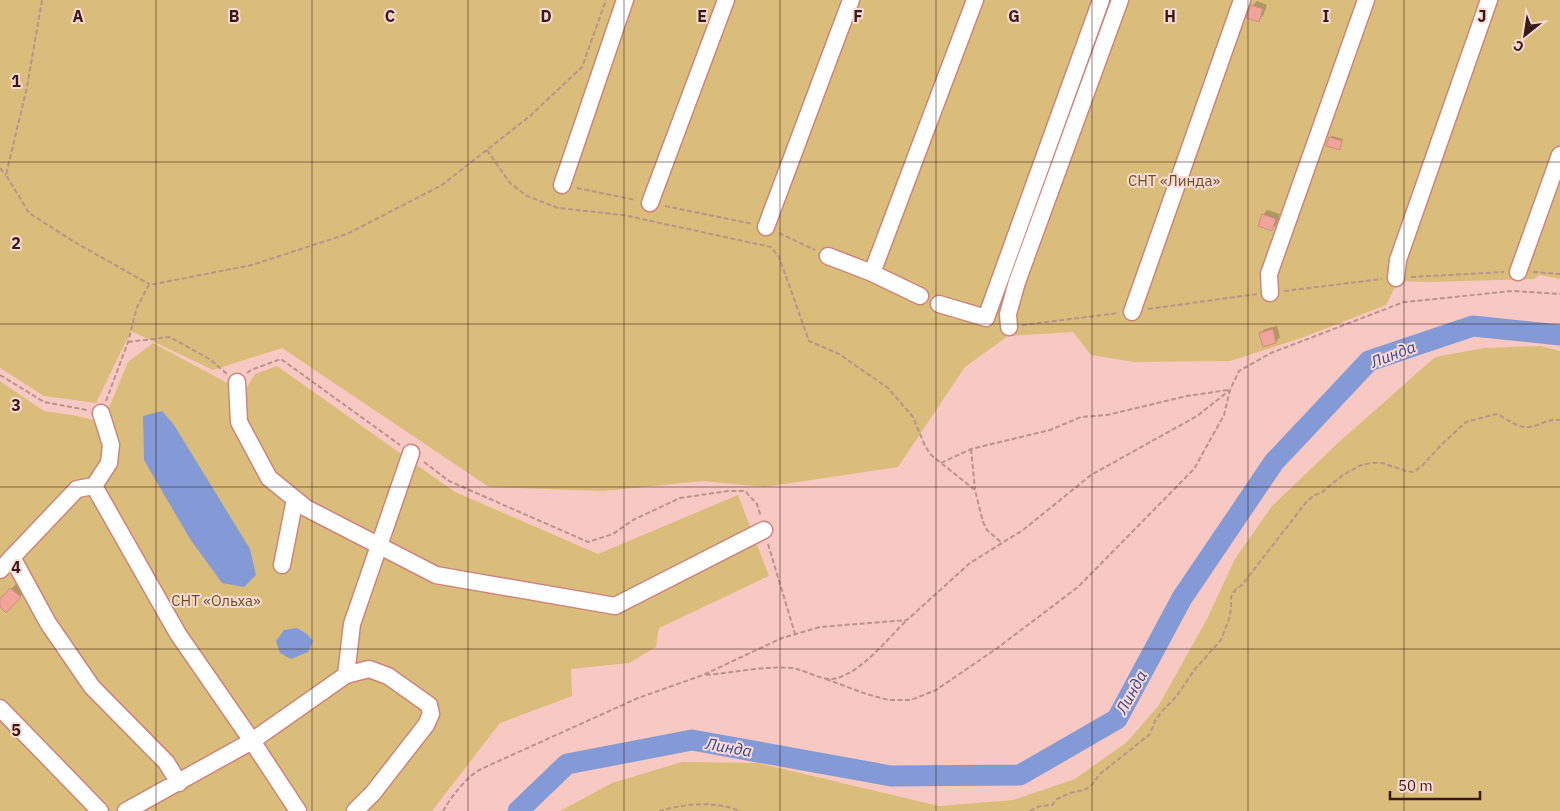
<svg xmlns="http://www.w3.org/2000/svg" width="1560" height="811" font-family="'IBM Plex Sans',sans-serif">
<rect width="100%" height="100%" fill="#f8c9c2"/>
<path fill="#dabd7a" d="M0 0H1560V279L1539 275 1534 279 1429 282 1398 281 1386 305 1304 337 1230 361 1134 362 1091 355 1073 332 1008 336 965 367 898 467 764 487 702 481 604 491 489 487 282 348 213 370 131 331 96 403 44 396 0 368Z
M153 343 244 392 255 374 277 366 455 492 598 554 738 495 769 576 659 628 656 647 629 663 571 669 572 696 500 723 432 811H0V381L44 411 72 415 103 422 128 362Z
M1540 346 1560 351V811H560L612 783 682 762 758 763 939 806 1013 800 1075 779 1127 742 1159 705 1207 619 1235 559 1272 506 1338 443 1435 357 1484 348Z"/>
<path fill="#839ad7" d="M162 411 174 425 250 549 256 575 244 587 222 583 190 539 144 460 143 416Z
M297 628 307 634 313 641 308 652 291 659 280 653 276 641 284 630Z"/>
<path fill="#0003" d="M1257 1 1267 5 1263 16 1258 21 1252 6Z
M1332 136 1343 139 1339 148 1330 138Z
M1267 210 1280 214 1276 225 1272 229 1263 215Z
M1277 326 1280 337 1276 342 1263 345 1260 333 1265 329Z
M16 584 24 592 6 611 0 605V601Z"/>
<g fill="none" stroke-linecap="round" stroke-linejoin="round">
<path stroke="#839ad7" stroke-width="21" d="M518 811 567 764 692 740 891 776 1020 775 1117 719 1182 598 1274 462 1369 361 1473 326 1560 335"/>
</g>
<path fill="#f0a59a" stroke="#d38a80" d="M1251 5 1263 9 1259 22 1246 18Z
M1329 137 1342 141 1340 150 1326 146Z
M1262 214 1276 219 1272 231 1258 226Z
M1273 329 1276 343 1263 347 1259 333Z
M10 588 21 597 6 613 0 607V599Z"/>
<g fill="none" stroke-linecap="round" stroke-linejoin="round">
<g stroke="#cd847a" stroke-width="19">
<path id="minor" d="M562 185 625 0
M650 203 726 0
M766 227 851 0
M828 256 872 273 920 296
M1518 272 1560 155
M872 273 975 0
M1396 278 1398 260 1489 0
M1270 293 1269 274 1366 0
M939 304 986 318 1101 0
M1132 312 1242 0
M1009 327 1008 314 1017 282 1120 0
M237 382 239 422 269 478 306 508 436 575 615 606 764 530
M94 486 178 634 252 741 298 811
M12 557 48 623 92 687 166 762 179 783
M282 565 295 499
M0 570 77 489 94 486 109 463 111 445 101 413
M346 675 352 624 411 453
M0 708 100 811
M126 811 252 741 346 675 369 669 388 676 429 705 431 714 426 725 373 793 355 811"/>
</g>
<path stroke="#bb928c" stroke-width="2" stroke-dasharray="5 2.5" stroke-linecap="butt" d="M42 0 27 87 6 175 29 213 76 243 149 284
M487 150 510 183 527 196 558 208 623 215 771 247 779 257 809 341 839 354 888 388 913 417 925 446 931 455 975 490 983 522 987 530 1002 543
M0 168 6 175
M577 188 636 200
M665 206 753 224
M779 233 815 250
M1533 272 1560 274
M1411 277 1504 272
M1284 291 1382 279
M1148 309 1257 294
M1022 325 1119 313
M128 342 170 337 211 360 227 374
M247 373 251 370 281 359 400 445
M0 375 44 402 87 410
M106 401 128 342 137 307 149 285 252 265 347 234 442 185 530 116 582 67 606 0
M971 449 975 489
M424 462 449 481 588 542 613 534 633 520 680 498 728 491H745L757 504 761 517
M941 463 971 449 1050 430 1081 417 1107 415 1187 396 1228 390
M768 544 795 634
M706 675C731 673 774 664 797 669 809 672 824 682 837 678 863 671 888 638 907 620
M826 679 866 694 889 700H911L936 690 996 649 1078 587 1194 469 1224 415 1230 390 1239 371 1271 353 1404 302 1513 291 1560 294
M443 811C452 796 466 777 481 769L638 698 703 675 782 638 820 627 907 620 970 563 1023 530 1091 475 1197 416 1230 390
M659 811C685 804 714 800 739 811
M1030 811 1040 806 1052 805 1057 799 1070 793 1084 790 1091 786 1100 774 1150 734 1155 721 1163 710 1176 697 1195 669 1221 640 1229 619 1231 608V597L1236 589 1242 585 1307 501 1315 495 1321 493 1343 475 1361 465 1372 463H1382L1406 471 1413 472 1421 467 1441 445 1466 422 1496 414C1507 418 1516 428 1529 427 1540 426 1548 418 1560 420"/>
<use href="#minor" stroke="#fff" stroke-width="16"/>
</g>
<path fill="none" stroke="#381b18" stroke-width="1" stroke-opacity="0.55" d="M156 0V811M312 0V811M468 0V811M624 0V811M780 0V811M936 0V811M1092 0V811M1248 0V811M1404 0V811M0 162H1560M0 324H1560M0 487H1560M0 649H1560"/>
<g text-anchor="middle" stroke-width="4" stroke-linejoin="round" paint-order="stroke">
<g font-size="15" fill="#66521f" stroke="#fbdad6">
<text x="1174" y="186">СНТ «Линда»</text>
<text x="216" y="606">СНТ «Ольха»</text>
</g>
<g font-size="16" font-style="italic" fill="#324992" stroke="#fbdad6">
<text transform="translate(1393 354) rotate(-21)" y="6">Линда</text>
<text transform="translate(1131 692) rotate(-61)" y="6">Линда</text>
<text transform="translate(729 747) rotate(10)" y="6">Линда</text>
</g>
</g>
<g font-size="16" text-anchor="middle" font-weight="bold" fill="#381b18" stroke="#fbdad6" stroke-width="4" stroke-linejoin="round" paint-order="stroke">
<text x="78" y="22">A</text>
<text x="234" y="22">B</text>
<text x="390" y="22">C</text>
<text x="546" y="22">D</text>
<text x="702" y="22">E</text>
<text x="858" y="22">F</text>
<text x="1014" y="22">G</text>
<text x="1170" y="22">H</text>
<text x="1326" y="22">I</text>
<text x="1482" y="22">J</text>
<text x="16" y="87">1</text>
<text x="16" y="249">2</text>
<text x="16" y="411">3</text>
<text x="16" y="573">4</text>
<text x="16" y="736">5</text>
</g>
<g transform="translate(1525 35) rotate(210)" stroke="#fbdad6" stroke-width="4" paint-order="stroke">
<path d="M0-4L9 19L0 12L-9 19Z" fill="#381b18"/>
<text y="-8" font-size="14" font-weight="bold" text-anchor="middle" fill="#381b18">С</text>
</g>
<path d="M1390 791v8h90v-8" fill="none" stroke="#381b18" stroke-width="2.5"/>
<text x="1398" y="791" font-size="15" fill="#381b18" stroke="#fbdad6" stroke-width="4" paint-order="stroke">50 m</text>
</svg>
